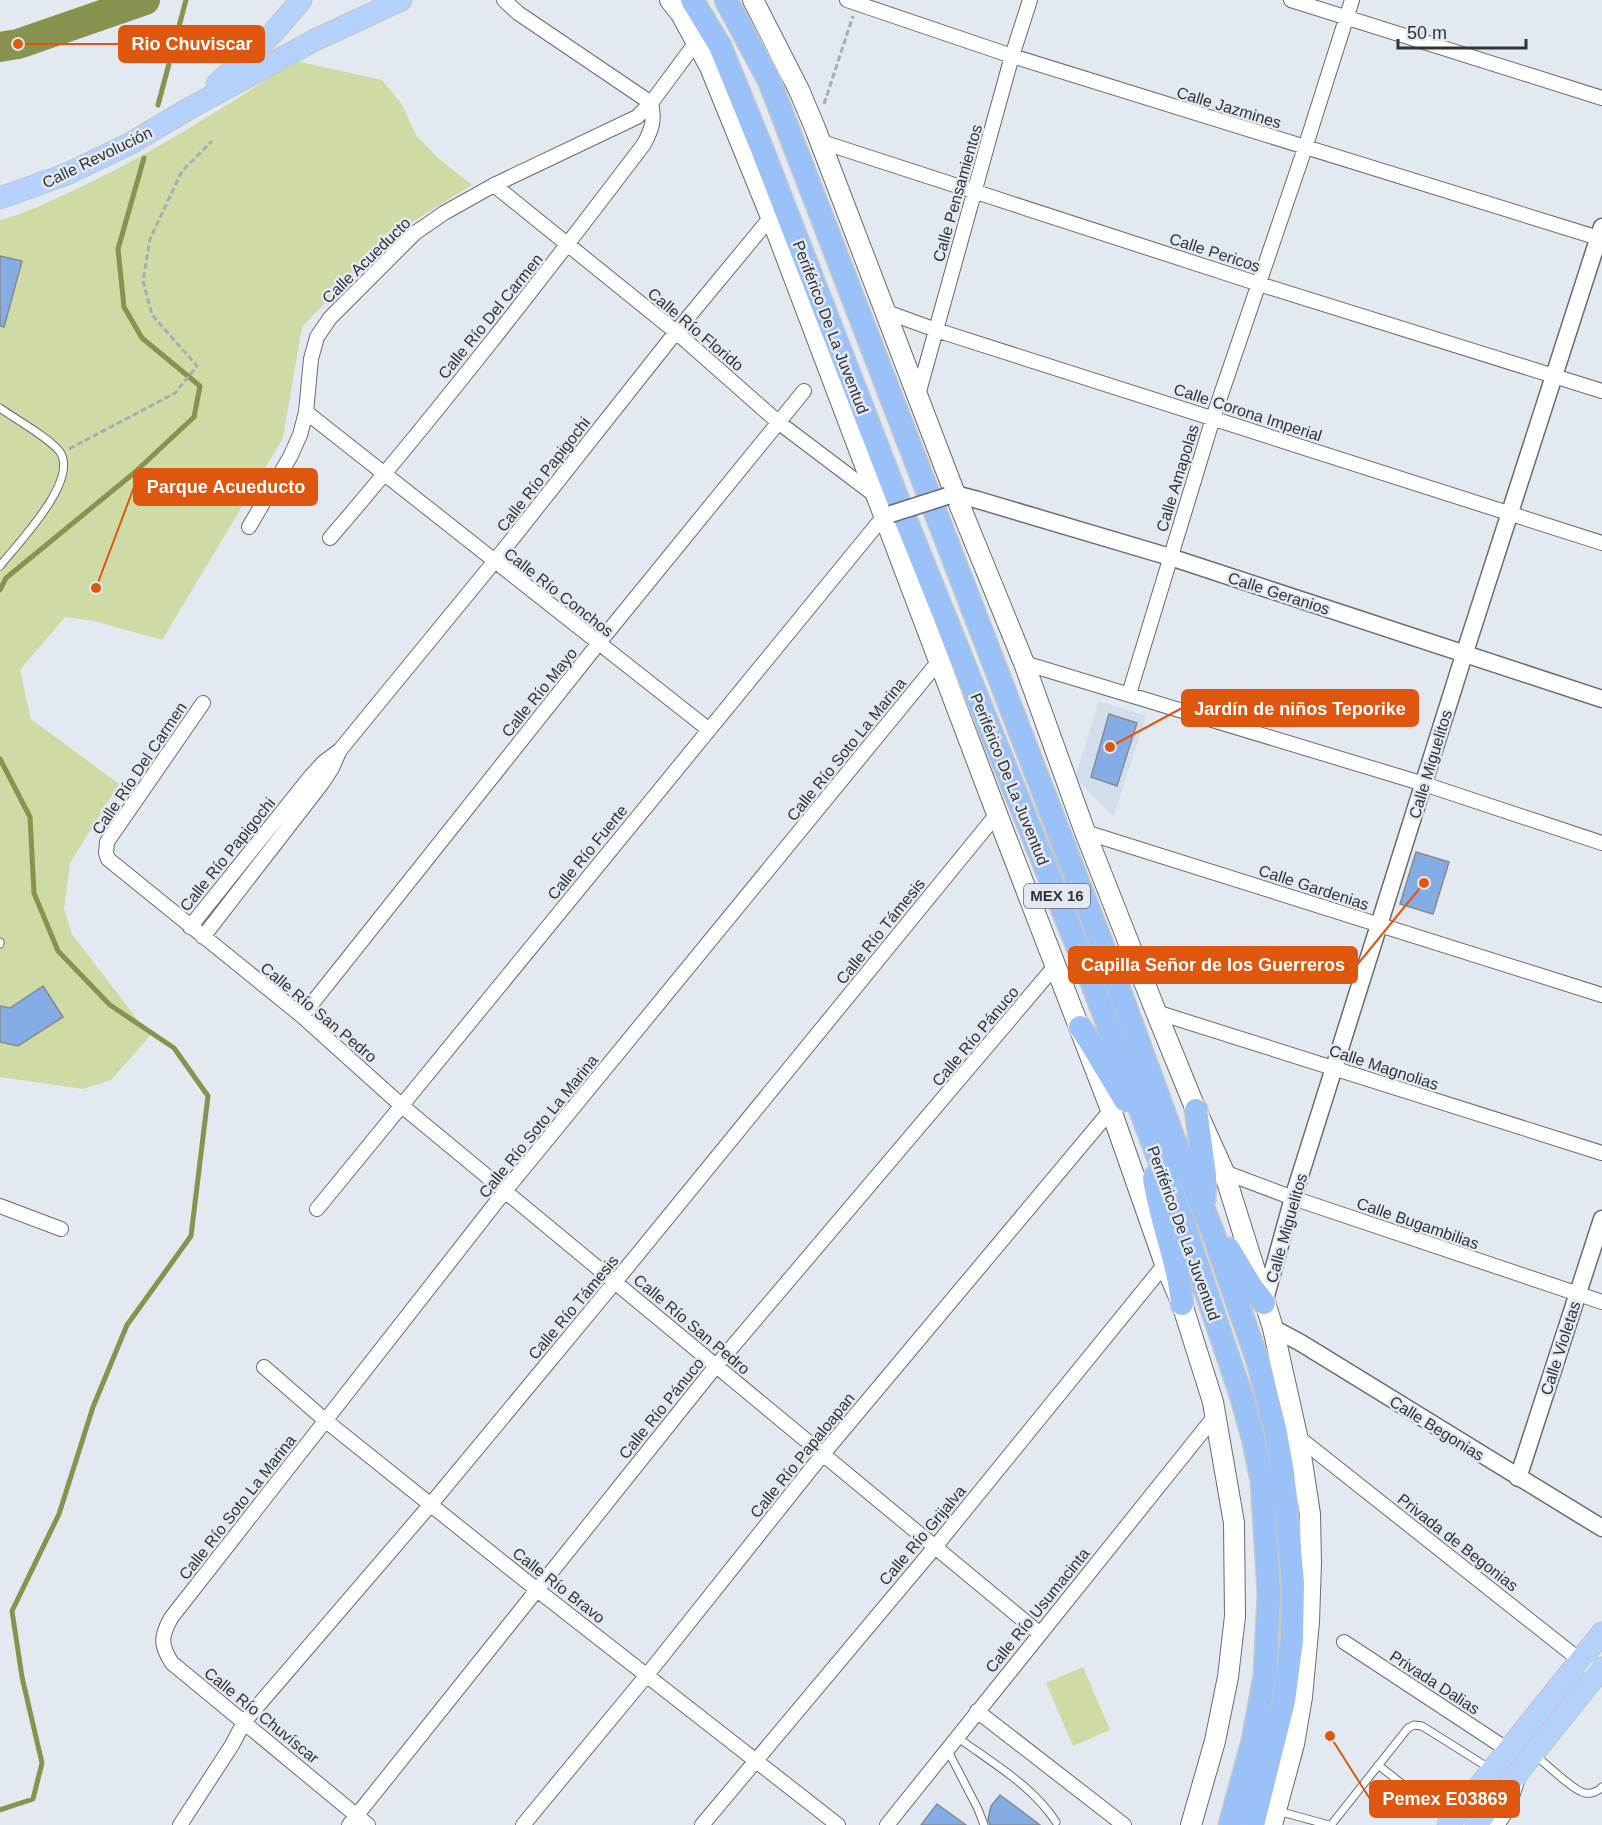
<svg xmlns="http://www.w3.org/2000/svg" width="1602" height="1825" font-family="Arial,sans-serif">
<rect width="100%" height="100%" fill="#e3e9f1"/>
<path fill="#d3deec" d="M1099 701 1146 716 1114 816 1075 778Z"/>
<path fill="#cfdba4" d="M296 61 382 80 401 103 416 135 438 158 472 185 401 229 366 260 302 327 283 438 162 640 94 621 65 617 20 670 31 719 119 784 70 863 64 909 72 934 150 1036 111 1080 83 1089 0 1077V220C24 214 46 203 68 193 149 156 221 109 296 61Z
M1083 1667 1110 1730 1073 1746 1046 1683Z"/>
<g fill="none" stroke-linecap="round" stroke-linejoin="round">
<path stroke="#87934f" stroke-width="5" d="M158 105 186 0
M0 590 6 578 134 473 194 417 200 386 142 338 124 307 118 249 144 158
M0 759 30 817 34 893 58 951 110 1005 174 1048 208 1096 191 1236 127 1325 93 1407 59 1514 12 1611 22 1677 42 1763 33 1799 0 1810"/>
<path stroke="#87934f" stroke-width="30" d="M0 47 18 44 145 0"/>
</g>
<path fill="#85ade5" stroke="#858a92" stroke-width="1.5" d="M0 256 22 261 4 327 0 326Z
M1109 714 1137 723 1117 786 1091 777Z
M1416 852 1449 862 1433 914 1400 904Z
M43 986 63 1017 18 1046 0 1042V1006L10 1008Z
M1000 1795 1040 1825H990L988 1819 991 1806Z
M937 1804 966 1825H921Z"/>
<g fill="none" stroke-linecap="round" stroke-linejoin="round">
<g stroke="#686d74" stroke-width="9">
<path id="service" d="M0 408C15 419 50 438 60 452 79 481 18 543 0 566
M0 942V944
M957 1737C992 1763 1032 1785 1056 1822
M947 1749 978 1809 984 1825
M1535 1755C1545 1763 1575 1792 1585 1793 1591 1794 1597 1792 1602 1787
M1378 1765 1448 1820
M1278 1811 1329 1825
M1331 1825 1408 1728 1414 1725 1422 1726 1489 1768"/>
</g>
<g stroke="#686d74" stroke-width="16">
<path id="minor" d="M847 0 1012 56 1602 239
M1291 0 1602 98
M819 141 1259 284 1602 391
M494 185 676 332 778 422 876 496
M884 311 936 330 1602 543
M918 395 1012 56 1030 0
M306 412 708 729
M249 527 290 457 300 435 306 412 311 359 317 337 330 318 415 233 444 213 494 185 637 117 651 103 697 41
M330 538C440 410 543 277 644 144 652 129 655 120 651 103L518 13 504 0
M1024 663 1424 784 1602 843
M1129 694 1213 418 1305 148 1352 0
M203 703 107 842 106 853 108 859 302 1016 402 1106 1039 1633
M1085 832 1602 995
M190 927 311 776 324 762 340 750 494 562 676 332 771 217
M203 937 323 782 332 768 340 750
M1156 1012 1602 1153
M302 1016 598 644 804 391
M1224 1172 1293 1198 1602 1302
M0 1206 61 1229
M317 1209 884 516
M264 1367 326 1421 536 1589 838 1825
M1298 1437 1586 1665
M1344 1642 1508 1750
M977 1711 1124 1825
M180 1825 232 1745 244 1722 431 1504 615 1282 997 814
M349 1825 716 1366 1056 965
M368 1825 172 1663C160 1645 161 1636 171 1618L505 1191 939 661
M523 1825 647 1675 823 1454 1111 1110
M702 1825 935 1547 1165 1264
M887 1825 1215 1416
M1497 1825 1508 1809 1518 1778"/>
</g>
<g stroke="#686d74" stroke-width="19">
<path id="tertiary" d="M947 496 955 494 978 500 1170 557 1602 699
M1264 1303 1293 1198 1464 655 1602 227
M1273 1328 1301 1343 1602 1528
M1518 1478 1602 1219"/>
</g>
<g stroke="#686d74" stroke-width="22">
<path id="secondary" d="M670 0 681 14 710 67 771 217 997 814 1111 1110 1165 1264 1182 1304 1213 1402 1234 1523 1235 1616 1228 1677 1215 1741 1191 1825
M753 0 799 90 815 128 955 494 1024 663 1085 832 1156 1012 1196 1110 1224 1172 1273 1328 1300 1449 1310 1514 1311 1562 1309 1622 1302 1697 1294 1744 1272 1825"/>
</g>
<g stroke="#c5c6c7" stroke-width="23">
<path id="primary" d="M217 84 272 34 301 0
M0 198 67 174 131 143 190 108 315 40 401 0
M1448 1825 1602 1633
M1476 1825 1602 1668"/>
</g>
<g stroke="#c5c6c7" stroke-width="25">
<path id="trunk" d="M692 0 720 46 760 144 905 518 1091 980 1181 1217 1242 1398 1253 1438 1262 1481 1269 1593 1265 1675 1253 1741 1230 1825
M726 0 769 80 1113 973 1173 1137 1212 1230 1258 1362 1275 1428 1283 1473 1293 1583 1292 1640 1284 1701 1253 1825
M1080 1027 1089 1040 1125 1100
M1196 1110 1205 1175 1204 1200
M1154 1178C1160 1221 1178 1260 1182 1304
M1229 1249 1251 1286 1264 1303"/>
</g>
<path stroke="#a8acb3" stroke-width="3" stroke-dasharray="6 3" stroke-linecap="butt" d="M824 104 853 16
M69 449 175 393 197 366 152 315 143 281 150 239 182 171 212 141"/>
<use href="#service" stroke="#fff" stroke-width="7"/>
<use href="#minor" stroke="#fff" stroke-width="14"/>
<use href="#tertiary" stroke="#fff" stroke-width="16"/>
<use href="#secondary" stroke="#fff" stroke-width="20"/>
<use href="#primary" stroke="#b3d1fa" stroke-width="21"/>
<use href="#trunk" stroke="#9ac2f8" stroke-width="22"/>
<g stroke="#686d74" stroke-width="19" stroke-linecap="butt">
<path id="tertiary-bridge" d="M891 514 947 496"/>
</g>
<use href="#tertiary-bridge" stroke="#fff" stroke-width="16"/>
</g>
<g text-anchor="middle" stroke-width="5" stroke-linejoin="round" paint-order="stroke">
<rect fill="#e3e9f1" stroke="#666a6e" stroke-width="1.5" x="1024" y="884" width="66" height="24" rx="4.5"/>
<g font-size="15" font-weight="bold" fill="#313336">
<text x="1057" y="901">MEX 16</text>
</g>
<g font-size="16" fill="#313336" stroke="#e3e9f1">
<text transform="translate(1229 107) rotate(17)" y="6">Calle Jazmines</text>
<text transform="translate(97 157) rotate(-26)" y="6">Calle Revolución</text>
<text transform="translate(957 193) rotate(-74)" y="6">Calle Pensamientos</text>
<text transform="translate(1215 252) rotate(18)" y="6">Calle Pericos</text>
<text transform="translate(366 260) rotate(-44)" y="6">Calle Acueducto</text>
<text transform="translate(490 316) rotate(-51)" y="6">Calle Río Del Carmen</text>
<text transform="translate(831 327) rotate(69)" y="6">Periférico De La Juventud</text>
<text transform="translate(696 329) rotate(40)" y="6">Calle Río Florido</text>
<text transform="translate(1248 412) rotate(18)" y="6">Calle Corona Imperial</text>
<text transform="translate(543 474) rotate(-52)" y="6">Calle Río Papigochi</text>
<text transform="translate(1177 478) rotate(-73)" y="6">Calle Amapolas</text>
<text transform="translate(559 592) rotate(38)" y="6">Calle Río Conchos</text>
<text transform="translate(1279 593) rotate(18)" y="6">Calle Geranios</text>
<text transform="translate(539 692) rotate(-51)" y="6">Calle Río Mayo</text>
<text transform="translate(846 749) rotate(-51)" y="6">Calle Río Soto La Marina</text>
<text transform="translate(1430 764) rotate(-73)" y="6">Calle Miguelitos</text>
<text transform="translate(139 768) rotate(-56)" y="6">Calle Río Del Carmen</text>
<text transform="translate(1010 779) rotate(68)" y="6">Periférico De La Juventud</text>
<text transform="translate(587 852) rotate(-51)" y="6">Calle Río Fuerte</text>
<text transform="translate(227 854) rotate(-51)" y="6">Calle Río Papigochi</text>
<text transform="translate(1314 887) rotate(18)" y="6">Calle Gardenias</text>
<text transform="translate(880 931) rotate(-51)" y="6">Calle Río Támesis</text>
<text transform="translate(319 1012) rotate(40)" y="6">Calle Río San Pedro</text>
<text transform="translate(975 1036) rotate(-50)" y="6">Calle Río Pánuco</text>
<text transform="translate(1384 1067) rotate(18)" y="6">Calle Magnolias</text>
<text transform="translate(538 1126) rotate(-51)" y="6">Calle Río Soto La Marina</text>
<text transform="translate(1418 1223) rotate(19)" y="6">Calle Bugambilias</text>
<text transform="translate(1286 1228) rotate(-74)" y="6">Calle Miguelitos</text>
<text transform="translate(1184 1233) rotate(70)" y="6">Periférico De La Juventud</text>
<text transform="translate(573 1307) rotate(-50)" y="6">Calle Río Támesis</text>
<text transform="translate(692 1324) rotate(40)" y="6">Calle Río San Pedro</text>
<text transform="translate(1560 1348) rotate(-72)" y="6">Calle Violetas</text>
<text transform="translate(661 1408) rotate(-51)" y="6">Calle Río Pánuco</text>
<text transform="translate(1437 1428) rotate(32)" y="6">Calle Begonias</text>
<text transform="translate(802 1455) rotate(-51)" y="6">Calle Río Papaloapan</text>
<text transform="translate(237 1507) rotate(-52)" y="6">Calle Río Soto La Marina</text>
<text transform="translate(922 1535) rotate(-50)" y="6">Calle Río Grijalva</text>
<text transform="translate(1458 1542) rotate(38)" y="6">Privada de Begonias</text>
<text transform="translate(559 1585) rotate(38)" y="6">Calle Río Bravo</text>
<text transform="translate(1037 1610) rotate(-51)" y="6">Calle Río Usumacinta</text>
<text transform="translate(1435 1682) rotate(33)" y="6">Privada Dalias</text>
<text transform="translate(262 1715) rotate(39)" y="6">Calle Río Chuvíscar</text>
</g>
</g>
<path fill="none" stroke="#df570e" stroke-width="2" d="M18 44L119 44M96 588L134 487M1110 747L1182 708M1424 883L1357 965M1330 1736L1370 1799"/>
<g fill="#df570e" stroke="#e3e9f1" stroke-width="2">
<circle cx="18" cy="44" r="6"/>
<circle cx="96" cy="588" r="6"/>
<circle cx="1110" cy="747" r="6"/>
<circle cx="1424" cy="883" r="6"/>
<circle cx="1330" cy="1736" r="6"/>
</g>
<g fill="#df570e" stroke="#df570e" stroke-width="2">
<rect x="119" y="26" width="145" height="36" rx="6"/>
<rect x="134" y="469" width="183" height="36" rx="6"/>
<rect x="1182" y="690" width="236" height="36" rx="6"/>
<rect x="1069" y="947" width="288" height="36" rx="6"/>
<rect x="1370" y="1781" width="149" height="36" rx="6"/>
</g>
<g font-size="18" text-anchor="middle" font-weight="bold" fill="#fff">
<text x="192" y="50">Rio Chuviscar</text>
<text x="226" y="493">Parque Acueducto</text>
<text x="1300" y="715">Jardín de niños Teporike</text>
<text x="1213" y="971">Capilla Señor de los Guerreros</text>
<text x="1445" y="1805">Pemex E03869</text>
</g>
<path d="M1398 39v9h128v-9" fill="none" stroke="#313336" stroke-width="3"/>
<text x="1407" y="39" font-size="18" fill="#313336" stroke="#e3e9f1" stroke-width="4.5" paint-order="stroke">50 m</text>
</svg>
